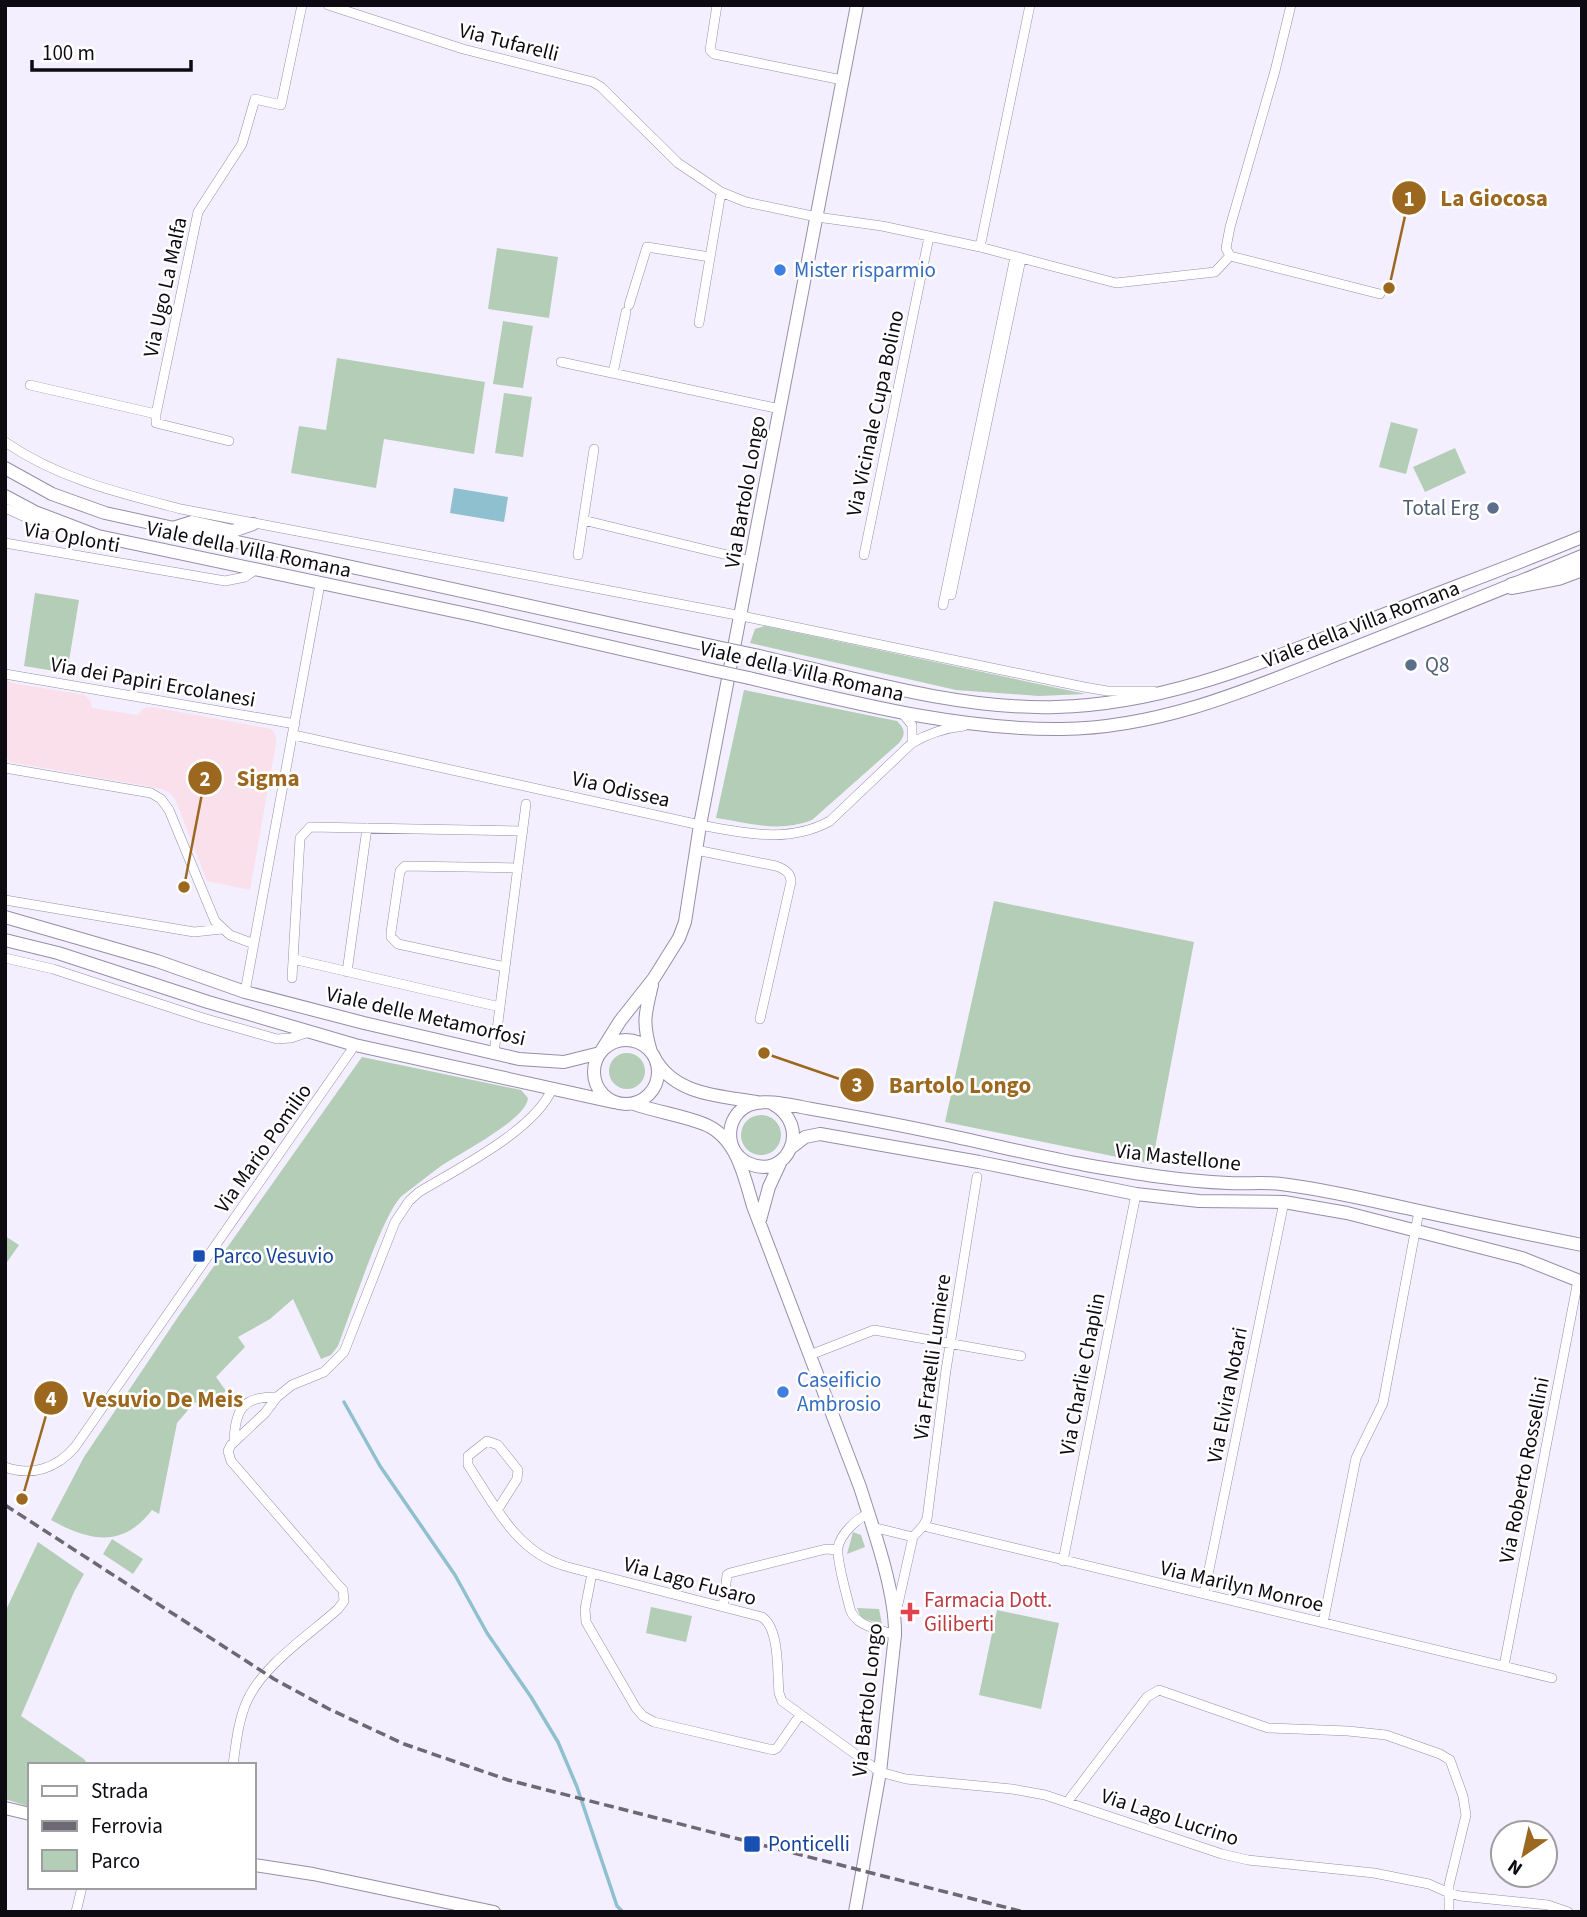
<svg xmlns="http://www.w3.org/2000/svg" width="1587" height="1917" font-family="'Source Sans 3',sans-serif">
<rect width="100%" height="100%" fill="#f4efff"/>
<path fill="#f9e0eb" d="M5 679 12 683 85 695 90 700 92 708 138 715 144 708 152 707 272 729 276 737V743L250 890 207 881 175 799 170 793 162 789 10 762 5 754Z"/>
<path fill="#b4cdb6" d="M497 248 558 257 549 318 488 309Z
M503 321 533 326 523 388 493 384Z
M337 358 485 382 474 454 384 439 376 488 291 473 299 426 326 430Z
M504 393 532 397 523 457 495 453Z
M1391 422 1418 429 1406 474 1379 467Z
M1455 448 1466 473 1425 492 1413 467Z
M35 593 79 600 67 673 24 666Z
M765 626 1086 694 1039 696 956 690 750 643 755 629Z
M744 690 897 721C905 729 906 734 899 743L812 820C778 833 750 823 716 818Z
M994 901 1194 942 1152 1164 945 1122Z
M609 1071a18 18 0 1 1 36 0a18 18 0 1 1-36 0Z
M362 1057 521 1090 528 1098C527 1120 456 1155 437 1169 426 1177 415 1186 403 1195 384 1209 349 1318 338 1346L331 1355 321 1359 293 1299 270 1319 238 1337 245 1347 216 1377 226 1391 201 1409 195 1402 177 1423 159 1514 152 1510C122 1549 89 1541 51 1520L84 1457 180 1314Z
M741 1135a20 20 0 1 1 40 0a20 20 0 1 1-40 0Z
M5 1236 19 1245 5 1265Z
M853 1532 861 1535 865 1547 847 1554Z
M112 1539 143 1559 133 1574 103 1554Z
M38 1542 84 1574 74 1592 21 1716 84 1759 88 1765H30V1807L5 1799V1612Z
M651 1607 692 1616 686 1642 646 1633Z
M857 1608 879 1609 882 1624 861 1618Z
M997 1610 1059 1623 1041 1709 979 1695Z"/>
<path fill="#8ec0cf" d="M454 488 508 497 504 522 450 513Z"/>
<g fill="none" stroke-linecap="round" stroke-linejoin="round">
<path stroke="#8ec0cf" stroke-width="3.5" d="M344 1402 380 1466 455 1575 487 1633 531 1697 558 1742 577 1787 617 1906 623 1912"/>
<g stroke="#968ea6" stroke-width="10">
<path id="street" d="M328 5 463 49 593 82 601 87 678 163 721 192 746 202 817 217 882 226 980 247 1116 283 1215 272 1230 256 1226 248 1230 227 1275 71 1291 5
M717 5 710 50 714 54 842 80
M980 247 1030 5
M1230 256 1380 294
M629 305 647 247 710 257
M699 323 721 192
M561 362 780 409
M613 373 626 312
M30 385 156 414
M229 441 156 423V414L198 212 242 144 255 99 281 105 302 5
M5 442C59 479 119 493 181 509L742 616 1084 687 1107 691H1153
M5 508 47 527 69 526
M583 520 752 561
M5 543 225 581 245 577 255 570
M578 555 594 449
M864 555 929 237
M951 595 1021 259
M943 605 1015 257
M5 674 295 724
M903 714 912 725V743
M294 735 700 825C745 833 788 844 830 821L912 743C929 733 945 728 964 726
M5 768 151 793 161 799 169 810 215 921 230 935 254 944
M696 850 776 866C785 869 791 873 791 882L760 1019
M5 900 194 932 222 929
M5 958 53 969 203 1018 277 1039 291 1038 309 1032
M293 959 500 1007
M505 967 398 944 391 937V932L400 871 405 866 518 868
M347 972 367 828
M292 978 300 838 310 827 523 831
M245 992 320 584
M494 1053 526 804
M810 1355 874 1330 1021 1356
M234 1442C235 1409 243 1396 277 1397
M5 1467C32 1477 57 1468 75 1447L355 1045
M498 1509 517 1479 518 1470 498 1445 487 1441 468 1456V1465C494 1504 516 1552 565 1566
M868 1514C856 1519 841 1534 838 1547 836 1559 847 1596 850 1609 856 1627 879 1629 895 1635
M923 1526 1552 1678
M872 1527 913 1537 896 1613
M913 1537 923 1526 927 1519 946 1370 977 1177
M1063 1561 1136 1194
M568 1567 762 1617C780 1629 777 1672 779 1693L782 1701 880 1772 906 1779 1012 1789 1045 1795 1222 1854 1248 1860 1374 1873 1429 1884 1449 1893 1460 1896 1548 1905 1568 1912
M592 1573 585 1609 586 1622 636 1708 643 1716 654 1722 773 1750 777 1748 800 1715
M1204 1594 1284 1202
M723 1607 727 1575 730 1573 826 1549 838 1550
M1323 1623 1356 1458 1383 1403 1419 1211
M1504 1666 1578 1280
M233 1765C236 1744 238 1721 247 1701 263 1665 309 1635 338 1609L344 1601 343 1590 339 1586 231 1461 228 1451 231 1445 265 1413 277 1397 292 1385 324 1372 344 1352 395 1222 409 1201 419 1192C457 1169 535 1130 552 1089
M1068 1801 1147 1697 1159 1690 1268 1728 1348 1731 1386 1735 1440 1754 1450 1760 1463 1796 1466 1815 1449 1885V1912
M76 1912 82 1887"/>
</g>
<g stroke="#968ea6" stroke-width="14">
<path id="secondary" d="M5 468 52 494 105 513 717 647
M5 496 35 512 98 536 477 616 712 670
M173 528 192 522 233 531 253 524
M755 655C851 677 957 710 1056 707 1169 704 1267 660 1370 620 1440 592 1512 566 1582 537
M749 678C851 702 956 730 1062 729 1164 728 1257 686 1351 649 1428 619 1505 588 1582 556
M5 917 157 961 245 992 364 1023 519 1059 564 1062 600 1053
M5 940 58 953 208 1002 355 1045 613 1102
M594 1072a32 32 0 1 1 64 0a32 32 0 1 1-64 0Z
M651 1052C642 1022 645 1014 652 985
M600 1053 620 1021 654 978 679 938 685 922 700 825 857 5
M657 1062C678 1095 721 1096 756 1102
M771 1103C814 1125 787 1182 748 1163 724 1152 724 1116 749 1105 764 1099 786 1104 801 1107 846 1115 892 1123 937 1133 986 1143 1036 1156 1086 1165 1133 1173 1180 1181 1228 1183 1246 1184 1264 1182 1281 1184 1323 1189 1364 1199 1406 1208 1464 1221 1523 1233 1582 1245
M634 1104C657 1112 681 1115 704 1124 737 1137 744 1176 753 1206L860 1487C873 1528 896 1592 895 1635L880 1772 855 1912
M792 1147 805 1137 820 1134 979 1162 1136 1194 1199 1201 1284 1202 1347 1213 1522 1258 1582 1282
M760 1220 769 1187 781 1161
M5 1808 30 1814
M254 1865 313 1874 494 1912"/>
</g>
<g stroke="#968ea6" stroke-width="18">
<path id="highway" d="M1512 586 1558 577 1582 568"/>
</g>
<use href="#street" stroke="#fff" stroke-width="9"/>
<use href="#secondary" stroke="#fff" stroke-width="12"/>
<use href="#highway" stroke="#fff" stroke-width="16"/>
<path stroke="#6d6974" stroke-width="3.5" stroke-dasharray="10 5" stroke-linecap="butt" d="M5 1505 274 1679 329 1709 404 1744 508 1780 1024 1912"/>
<g stroke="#968ea6" stroke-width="14" stroke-linecap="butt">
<path id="secondary-bridge" d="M717 647 755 655
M712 670 749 678"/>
</g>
<use href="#secondary-bridge" stroke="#fff" stroke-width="12"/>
</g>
<g fill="#3f7fe0" stroke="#fff" stroke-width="2.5">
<circle cx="780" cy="270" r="7"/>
<circle cx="783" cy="1392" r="7"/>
</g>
<g fill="#5c6f8a" stroke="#fff" stroke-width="2.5">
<circle cx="1493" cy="508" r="7"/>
<circle cx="1411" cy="665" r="7"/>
</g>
<g fill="#1a4fb4" stroke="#fff" stroke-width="2.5">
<rect x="192" y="1249" width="14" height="14" rx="3.5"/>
<rect x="743" y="1835" width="18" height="18" rx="3.5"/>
</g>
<path fill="#e0444e" stroke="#fff" stroke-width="2.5" d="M906.5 1601.5h7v7h7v7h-7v7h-7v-7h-7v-7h7z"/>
<g text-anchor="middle" stroke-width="5" stroke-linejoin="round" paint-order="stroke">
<g font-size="21" fill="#0d0a12" stroke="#fff">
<text transform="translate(509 42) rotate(14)" y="7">Via Tufarelli</text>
<text transform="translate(165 287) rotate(-78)" y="7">Via Ugo La Malfa</text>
<text transform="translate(875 413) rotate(-78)" y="7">Via Vicinale Cupa Bolino</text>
<text transform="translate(745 492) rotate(-80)" y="7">Via Bartolo Longo</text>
<text transform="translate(72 537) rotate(10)" y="7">Via Oplonti</text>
<text transform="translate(249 549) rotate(12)" y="7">Viale della Villa Romana</text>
<text transform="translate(1361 624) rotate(-21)" y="7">Viale della Villa Romana</text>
<text transform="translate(802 671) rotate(13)" y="7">Viale della Villa Romana</text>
<text transform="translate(153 682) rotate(10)" y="7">Via dei Papiri Ercolanesi</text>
<text transform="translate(621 789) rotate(13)" y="7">Via Odissea</text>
<text transform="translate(426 1016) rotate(13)" y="7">Viale delle Metamorfosi</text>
<text transform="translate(263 1148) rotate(-55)" y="7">Via Mario Pomilio</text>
<text transform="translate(1178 1157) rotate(6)" y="7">Via Mastellone</text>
<text transform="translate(932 1357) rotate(-82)" y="7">Via Fratelli Lumiere</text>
<text transform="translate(1082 1374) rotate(-79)" y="7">Via Charlie Chaplin</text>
<text transform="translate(1227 1395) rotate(-79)" y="7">Via Elvira Notari</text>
<text transform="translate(1524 1470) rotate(-79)" y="7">Via Roberto Rossellini</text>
<text transform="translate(690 1581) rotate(15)" y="7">Via Lago Fusaro</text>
<text transform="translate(1242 1586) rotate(13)" y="7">Via Marilyn Monroe</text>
<text transform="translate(867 1700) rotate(-84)" y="7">Via Bartolo Longo</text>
<text transform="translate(1170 1817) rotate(18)" y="7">Via Lago Lucrino</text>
</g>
<g font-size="21" fill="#366cbe" stroke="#fff" text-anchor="start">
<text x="794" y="277">Mister risparmio</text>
<text x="797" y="1387">Caseificio<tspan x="797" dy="24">Ambrosio</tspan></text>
</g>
<g font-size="21" fill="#4e5e75" stroke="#fff" text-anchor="end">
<text x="1479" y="515">Total Erg</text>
<text x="1425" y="672" text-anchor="start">Q8</text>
</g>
<g font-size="21" fill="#164399" stroke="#fff" text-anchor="start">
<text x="213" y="1263">Parco Vesuvio</text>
<text x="768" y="1851">Ponticelli</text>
</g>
<g font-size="21" fill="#be3a42" stroke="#fff" text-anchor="start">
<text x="924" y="1607">Farmacia Dott.<tspan x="924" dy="24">Giliberti</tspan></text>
</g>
</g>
<path fill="none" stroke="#9c671f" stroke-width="2.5" d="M1389 288L1409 198M184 887L205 778M764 1053L857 1085M22 1499L51 1398"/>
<g fill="#9c671f" stroke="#fff" stroke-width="2.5">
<circle cx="1389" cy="288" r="7"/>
<circle cx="184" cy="887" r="7"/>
<circle cx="764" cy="1053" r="7"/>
<circle cx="22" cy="1499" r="7"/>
<circle cx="1409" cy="198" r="18"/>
<circle cx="205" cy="778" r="18"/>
<circle cx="857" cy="1085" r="18"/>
<circle cx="51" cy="1398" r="18"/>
</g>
<g font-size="21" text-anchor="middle" font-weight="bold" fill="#fff">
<text x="1409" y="206">1</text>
<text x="205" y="786">2</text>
<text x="857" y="1092">3</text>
<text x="51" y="1406">4</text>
</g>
<g font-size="23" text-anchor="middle" font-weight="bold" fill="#9c671f" stroke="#fff" stroke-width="5" stroke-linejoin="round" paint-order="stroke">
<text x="1494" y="206">La Giocosa</text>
<text x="268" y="786">Sigma</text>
<text x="960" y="1093">Bartolo Longo</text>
<text x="163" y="1407">Vesuvio De Meis</text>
</g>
<rect width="1587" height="1917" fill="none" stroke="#0d0a12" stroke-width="14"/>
<rect x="28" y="1763" width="228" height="126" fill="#ffffff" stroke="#9e9da0" stroke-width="2"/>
<rect x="42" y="1786" width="35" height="10" fill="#ffffff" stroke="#9e9da0" stroke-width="2"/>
<text x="91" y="1798" font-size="21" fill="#0d0a12">Strada</text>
<rect x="42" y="1821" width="35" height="10" fill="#6d6974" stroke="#9e9da0" stroke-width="2"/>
<text x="91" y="1833" font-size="21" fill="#0d0a12">Ferrovia</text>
<rect x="42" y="1850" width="35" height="21" fill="#b4cdb6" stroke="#9e9da0" stroke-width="2"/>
<text x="91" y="1868" font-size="21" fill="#0d0a12">Parco</text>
<g transform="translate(1524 1854) rotate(214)"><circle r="33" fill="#ffffff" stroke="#9e9da0" stroke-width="2"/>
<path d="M0-5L12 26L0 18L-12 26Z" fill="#9c671f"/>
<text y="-10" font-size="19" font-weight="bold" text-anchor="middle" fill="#0d0a12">N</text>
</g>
<path d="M32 60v10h159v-10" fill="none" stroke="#0d0a12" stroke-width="3.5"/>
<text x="42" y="60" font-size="21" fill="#0d0a12" stroke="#ffffff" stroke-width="5" paint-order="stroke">100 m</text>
</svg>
